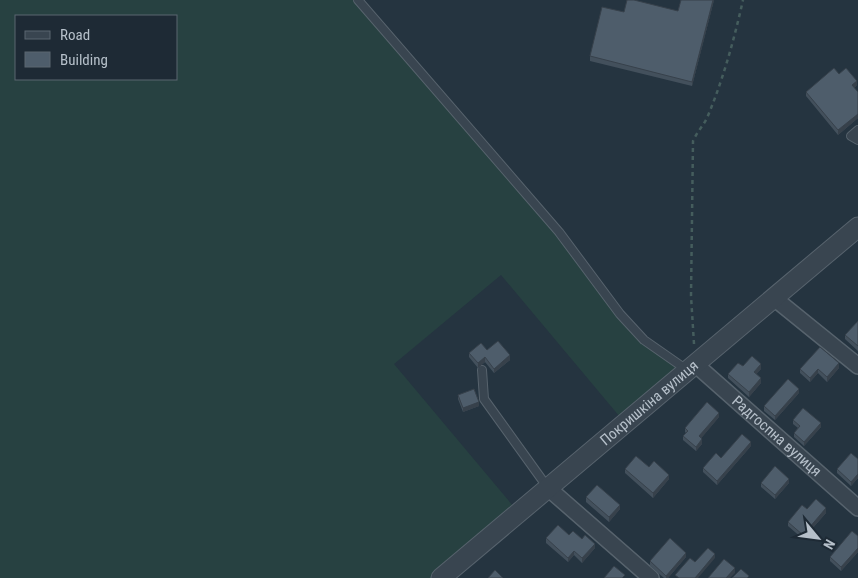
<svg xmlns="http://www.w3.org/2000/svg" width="858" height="578" font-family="'Roboto Condensed',sans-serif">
<rect width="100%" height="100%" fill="#253440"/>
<path fill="#274141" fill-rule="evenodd" d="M0 0H358L477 135 644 340 687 370 625 423 501 275 394 364 519 513 441 578H0ZM16 16H176V79H16Z"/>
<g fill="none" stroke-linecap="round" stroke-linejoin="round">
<g stroke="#57636d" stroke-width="10">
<path id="service" d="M358 0 559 232 620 314 644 340 687 370
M858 130 851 136 858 140
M482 370 484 399 548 488"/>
</g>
<g stroke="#57636d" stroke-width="18">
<g id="minor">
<path d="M774 298 858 366"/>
<path id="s1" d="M695 364 858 508"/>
<path d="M548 488 651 578"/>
</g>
</g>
<g stroke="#57636d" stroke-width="21">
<g id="tertiary">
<path id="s2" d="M441 578 858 227"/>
</g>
</g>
<path stroke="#455d5d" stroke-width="2.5" stroke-dasharray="4 4" stroke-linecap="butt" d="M694 344 691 296 693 141C697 132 703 126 707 118 723 80 734 40 743 0"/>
<use href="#service" stroke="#394550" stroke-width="8"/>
<use href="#minor" stroke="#394550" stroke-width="15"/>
<use href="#tertiary" stroke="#394550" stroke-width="19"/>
</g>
<path fill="#43505c" d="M681 0H714L692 86 590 61V56L624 12 678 11Z
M839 74 857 85 854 88 858 92V118L838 135 806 96V92Z
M858 321V351L845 339V335Z
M487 350 510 360 494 373 485 362 478 368 469 357V353Z
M743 366 761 369 756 374 761 383 749 397 728 378V374Z
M839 368 827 382 818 373 810 382 800 373V369Z
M799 393 775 420 764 411V406Z
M458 395 479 406 463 412 458 399Z
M719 417 701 438 702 444 696 451 683 440V436L686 433 685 432V428Z
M793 420 821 427 804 446 794 437V433L798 428 793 424Z
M751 446 717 485 703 472V468L721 458Z
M858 459V478L851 486 837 473V469Z
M649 467 669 479 653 498 625 473V469Z
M761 483H789L775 499 761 487Z
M586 497 620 509 609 522 586 502Z
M807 509 826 513 803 539 788 526V522Z
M569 535 582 539 595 548 582 563 574 555 568 562 546 543V538Z
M858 536V552L841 571 830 561V557Z
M686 557 668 578H664L650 566V561Z"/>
<path fill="#37414b" d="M713 0H714L692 86V82Z
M857 81V85L852 90V85Z
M858 114V118L838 135V130Z
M510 355V360L494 373V369Z
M485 357V362L478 368V363Z
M839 363V368L827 382V377Z
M761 364V369L754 377V372Z
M818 369V373L810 382V378Z
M761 378V383L749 397V392Z
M799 389V393L775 420V416Z
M479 402V406L463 412V408Z
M719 413V417L699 441V436Z
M821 423V427L804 446V442Z
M702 439V444L696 451V447Z
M751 442V446L717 485V481Z
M858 474V478L851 486V482Z
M669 475V479L653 498V493Z
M789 479V483L775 499V495Z
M620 505V509L609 522V517Z
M826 508V513L803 539V535Z
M595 544V548L582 563V558Z
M858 548V552L841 571V567Z
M574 551V555L568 562V558Z
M686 553V557L668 578H666V576Z
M715 554V558L698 578H695Z
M735 568V573L730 578H726Z"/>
<path fill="#4e5d6b" stroke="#37414b" d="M627 0H634L678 11 681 0H713L692 82 590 56 602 7 624 12Z
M834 68 839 74 846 68 857 81 852 85 858 92V114L838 130 806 92Z
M858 321V346L845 335Z
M498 341 510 355 494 369 485 357 478 363 469 353 481 343 487 350Z
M820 347 839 363 827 377 818 369 810 378 800 369Z
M752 356 761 364 754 372 761 378 749 392 728 374 738 363 743 366Z
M788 379 799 389 775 416 764 406Z
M474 389 479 402 463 408 458 395Z
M707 402 719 413 699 436 702 439 696 447 683 436 688 431 685 428Z
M803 408 821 423 804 442 794 433 800 426 793 420Z
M742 434 751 442 717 481 703 468 716 453 721 458Z
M851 453 858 459V474L851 482 837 469Z
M636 456 649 467 654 461 669 475 653 493 625 469Z
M775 466 789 479 775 495 761 483Z
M597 485 620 505 609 517 586 497Z
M816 499 826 508 803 535 788 522 802 505 807 509Z
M558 525 569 535 573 531 582 539 585 535 595 544 582 558 574 551 568 558 546 538Z
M852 531 858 536V548L841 567 830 557Z
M670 538 686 553 666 576 650 561Z
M708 548 715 554 695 578H679L675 575 690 558 695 562Z
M724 559 735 568 726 578H708Z
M614 566 625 575 622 578H604Z
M741 569 749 576 747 578H732Z
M495 570 503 578H488Z"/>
<g text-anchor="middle" stroke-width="4" stroke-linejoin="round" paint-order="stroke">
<g font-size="15" fill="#b6c0ca" stroke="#1e2a35">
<text dy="5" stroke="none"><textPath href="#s2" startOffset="272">Покришкіна вулиця</textPath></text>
<text dy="5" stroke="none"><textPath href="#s1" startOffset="109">Радгоспна вулиця</textPath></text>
</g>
</g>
<rect x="15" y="15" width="162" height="65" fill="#1e2a35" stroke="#5b6671"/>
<rect x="25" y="31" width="25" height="8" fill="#394550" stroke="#5b6671"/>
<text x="60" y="40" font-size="15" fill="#b6c0ca">Road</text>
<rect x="25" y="52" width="25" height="15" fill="#4e5d6b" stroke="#5b6671"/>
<text x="60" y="65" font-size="15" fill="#b6c0ca">Building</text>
<g transform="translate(818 538) rotate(119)" stroke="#1e2a35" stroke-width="4" paint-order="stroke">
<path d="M0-4L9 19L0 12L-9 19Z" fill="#b6c0ca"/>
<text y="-8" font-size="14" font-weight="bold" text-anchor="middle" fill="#b6c0ca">N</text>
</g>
</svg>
